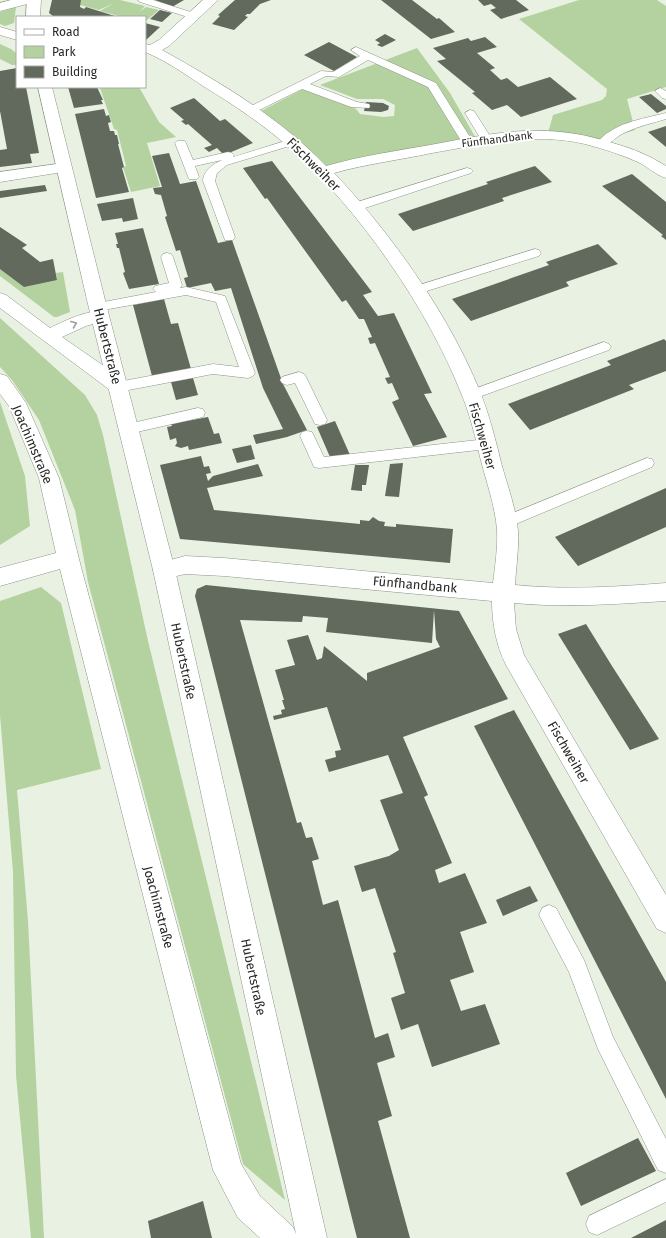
<svg xmlns="http://www.w3.org/2000/svg" width="666" height="1238" font-family="'Fira Sans',sans-serif">
<rect width="100%" height="100%" fill="#e9f1e3"/>
<path fill="#b3d29f" d="M81 0H120L145 6 139 12 146 7 159 10 147 20H145V17H123L100 11 114 3 99 10 80 5Z
M579 0H657L666 6V87L627 99 635 130 597 142 548 133 553 115 602 100 606 96 607 89 519 19Z
M16 7 14 23 5 26 0 24V12Z
M0 44 11 49 16 53 17 65H12L0 59Z
M417 48 450 93 477 140 324 170 257 113 305 88 356 109 360 114 384 117 394 116 395 105 383 99H357L320 85Z
M107 87H139L159 122 176 137 147 143 160 186 131 192 123 167 126 166 117 130 114 129 100 88Z
M0 269 57 280 56 273 63 272 70 312 57 317H54L0 276Z
M0 318 85 395 97 415 103 435 148 641 285 1200 243 1164 88 582 75 510 39 420 12 380 0 367Z
M0 402 25 476 30 526 0 545Z
M41 587 61 603 101 769 17 790 28 921 44 1238H31L16 1075 13 872 0 715V601Z"/>
<path fill="#62695d" d="M52 0H81L80 7 84 9 86 7 118 17 53 16 49 13Z
M155 0H184L172 7Z
M235 0H271L260 4 250 14H247L245 16 248 17 234 30 212 24 220 16 218 15Z
M381 0H412L437 19 439 18 455 32 431 39Z
M478 0H516L529 10 501 19 490 10 496 8 491 4 484 6Z
M160 10 172 13 162 22 150 19Z
M145 23 160 27 146 40 145 39Z
M385 34 396 40 382 47 377 45 380 43 375 40Z
M485 37 497 47 477 53 495 68 490 70 501 80 507 78 518 87 550 77 577 99 521 117 507 105 492 110 472 93 475 92 437 61 446 59 433 48 468 38 471 41Z
M329 42 357 57 334 71 304 55Z
M17 68V87H26L39 153 30 154 32 163 0 167V150L7 149 0 111V71Z
M68 87H97L103 100H101L103 104 74 108Z
M651 94 666 106V109L657 113 639 97Z
M194 98 220 121 225 119 253 143 224 155 217 148 209 152 204 148 212 145 188 124 186 125 181 121 184 120 170 108Z
M366 102 383 103 389 106 388 110 381 112 364 111Z
M104 109 106 116 109 115 111 122 108 123 110 131H114L115 135H117L119 144H118L124 167 122 168 129 192 96 198 75 114Z
M666 126V147L648 132Z
M169 153 180 184 196 181 218 243 232 240 283 384 307 430 287 437 256 444 253 435 283 429 263 388 231 288 215 291 211 283 187 288 184 278 188 277 180 250 176 251 165 217 167 216 161 195 155 194 153 188 162 187 152 156Z
M272 161 372 292 363 295 378 316 394 313 432 393 424 394 447 437 413 446 392 402 399 399 392 383 388 384 385 378 390 377 375 343 370 344 368 338 372 337 364 319H359L346 300 342 302 267 198 265 199 243 168Z
M535 166 552 182 502 198 504 201 413 231 398 214 488 184 486 182Z
M632 174 666 202V240L661 236 663 235 602 186Z
M45 185 47 191 0 198V191Z
M133 198 138 219 123 222 122 218 102 221 97 204Z
M0 227 27 245 22 248 40 262 53 259 57 280 24 287 0 269Z
M143 228 159 284 129 289 123 273 125 272 119 248H117L116 244H118L115 233Z
M598 244 618 264 566 282 569 286 471 321 452 299 549 265 546 262Z
M164 299 171 324 178 323 191 369 152 376 133 305Z
M664 339 666 341V371L629 385 634 389 530 430 508 404 611 365 607 361Z
M193 378 198 395 176 400 171 382Z
M208 417 214 434 219 433 222 443 189 450 188 446 181 448 175 446 177 443 176 438 170 440 167 427 172 426 171 424Z
M335 421 350 455 330 457 317 427Z
M251 445 255 459 237 463 232 449Z
M201 456 204 467 209 466 211 473 206 474 208 481 213 476 258 464 263 476 207 488 214 510 360 524V520L369 521 373 517 379 521 385 522 384 526 396 527V524L453 529 450 563 180 539 160 465Z
M403 463 399 497 385 496 390 464Z
M355 465H369L366 485H362V491L351 490Z
M666 488V527L578 566 555 537Z
M206 585 459 611 508 699 403 737 428 795 424 797 452 863 435 870 439 883 465 873 487 923 460 932 474 972 450 980 461 1011 485 1004 500 1044 432 1067 418 1024 401 1030 391 998 405 993 393 953 396 952 375 888 362 892 354 866 389 856 399 850 380 800 403 793 388 755 329 772 325 760 336 757 335 751 341 750 327 707 274 720 273 716 282 714 281 710 285 709 282 700H284L275 670 295 665 287 640 308 635 317 660 322 658 324 646 367 681V673L440 647 436 639 434 610 432 643 326 632 328 618 303 616 302 622 240 620 297 823 301 822 306 838 312 837 319 859 312 861 323 905 338 900 375 1038 388 1033 395 1057 377 1063 392 1116 378 1121 410 1238H357L195 596 197 589Z
M586 624 612 666 659 739 630 750 558 634Z
M514 710 666 982V1099L474 726Z
M530 886 538 901 503 916 496 900Z
M638 1138 656 1171 581 1206 566 1173Z
M203 1201 212 1238H151L148 1221Z
M666 1220V1238H631Z"/>
<g fill="none" stroke-linecap="round" stroke-linejoin="round">
<g stroke="#8c9487" stroke-width="1">
<path id="service" d="M138 0H153L197 14 199 16 197 18H191L140 2Z
M356 47 436 83 473 142 471 144H463L428 87 368 60 339 77 326 76 310 84 357 102 369 104 370 106 369 108 351 107 302 89 255 112 251 113 246 110 247 108 321 71 333 72 360 56 351 50Z
M660 88 666 91V99L662 98 655 91Z
M470 110 474 111 492 139 490 141 486 142 482 141 465 113Z
M666 113V119C653 123 639 126 626 132 618 135 609 145 602 147L596 144C612 123 642 119 666 113Z
M292 139 298 142 296 144 227 165 217 173 215 181 235 237 233 240H225L203 181C203 171 213 164 222 160L195 166 199 177 197 179H189L175 143 177 141H185L193 160 228 152 232 153 234 155 233 157Z
M467 168 471 169 473 171 471 173 359 210H351L349 207 351 204Z
M535 249 539 250 541 253 539 256 417 294 413 293 411 290 413 287Z
M167 253 171 254 173 257 182 285 180 288 186 287 225 296 255 373 253 376 248 378 213 374 118 392 113 390 111 387 113 384 118 382 213 364 239 367 216 302 186 295 98 311 93 310 92 307 93 304 156 292 153 289 155 286 169 283 161 257 163 254Z
M604 342 609 344 611 347 609 350 476 398 471 400 466 398 464 395 466 392Z
M299 372 304 374 306 377 327 420 325 424 320 425 315 424 295 383 287 385 282 383 280 380 282 377Z
M198 408 203 409 205 413 203 417 128 434 123 433 121 429 123 425 128 424Z
M307 431 312 432 324 457 487 439 492 440 494 444 492 448 487 449 319 468 314 467 300 436 302 432Z
M647 458 652 459 654 463 652 467 511 526 506 528 501 526 499 522 501 518Z
M549 905 556 908 584 960 613 1037 666 1139V1173L658 1170 598 1049 569 972 539 915 542 908Z
M666 1179V1202L597 1235 589 1232 586 1224 589 1216Z"/>
</g>
<g stroke="#8c9487" stroke-width="1">
<path id="minor" d="M11 0H33L31 3 0 11V3Z
M203 0H218L169 46 162 50C221 83 279 117 326 166 361 156 396 151 430 145 500 132 546 121 616 144 634 149 650 156 666 166V178C656 175 649 168 640 163 623 155 604 149 585 144 534 132 483 144 432 153 399 160 366 164 334 173 391 233 450 316 481 394 490 417 496 442 502 466 508 487 516 509 518 531 519 549 516 567 515 585 565 590 616 587 666 583V601C615 604 565 608 514 603L516 629 524 655 666 895V933L657 929 506 665C496 645 492 623 492 601L224 576 185 574 164 579 156 576 153 570 156 564 185 556 224 558 493 583C495 566 498 547 497 530 495 505 486 481 480 457 475 436 470 414 461 393 428 309 358 208 291 149 264 125 234 105 203 86 185 74 165 60 145 52V44L150 45 159 40Z
M0 27 17 32V40L0 35Z
M64 163 69 165 72 168 69 171 0 182V172Z
M0 293 6 295 50 328C64 321 91 308 106 312L109 316 106 320 86 326 62 337 124 380 126 385 124 390 117 392 110 390 0 308Z"/>
</g>
<g stroke="#8c9487" stroke-width="1">
<path id="tertiary" d="M27 0H41L40 17H26Z
M38 87H52L105 300 175 570 327 1238H260L238 1218 213 1170 60 569 0 586V568L56 553 39 478 9 406 0 394V374L7 376 26 403 59 478 81 567 241 1164 260 1196 293 1227 296 1234 153 570 87 300Z"/>
</g>
<use href="#service" fill="#fff" fill-rule="evenodd"/>
<use href="#minor" fill="#fff" fill-rule="evenodd"/>
<use href="#tertiary" fill="#fff" fill-rule="evenodd"/>
</g>
<defs><path id="oneway-chevron" d="M-2-3.5L2.5 0L-2 3.5" fill="none" stroke-width="1.6" stroke-linecap="round" stroke-linejoin="round"/></defs>
<use stroke="#9d9e9c" href="#oneway-chevron" transform="translate(74 324) rotate(-22)"/>
<g text-anchor="middle" stroke-width="4" stroke-linejoin="round" paint-order="stroke">
<g font-size="11" fill="#252823" stroke="#fff">
<text transform="translate(497 139) rotate(-7)" y="4">Fünfhandbank</text>
</g>
<g font-size="13" fill="#252823" stroke="#fff">
<text transform="translate(314 164) rotate(45)" y="5">Fischweiher</text>
<text transform="translate(108 346) rotate(76)" y="5">Hubertstraße</text>
<text transform="translate(483 436) rotate(74)" y="5">Fischweiher</text>
<text transform="translate(33 444) rotate(67)" y="5">Joachimstraße</text>
<text transform="translate(415 584) rotate(5)" y="5">Fünfhandbank</text>
<text transform="translate(184 661) rotate(78)" y="5">Hubertstraße</text>
<text transform="translate(569 752) rotate(60)" y="5">Fischweiher</text>
<text transform="translate(159 907) rotate(75)" y="5">Joachimstraße</text>
<text transform="translate(254 977) rotate(78)" y="5">Hubertstraße</text>
</g>
</g>
<rect x="16" y="16" width="130" height="72" fill="#ffffff" stroke="#a8a9a7"/>
<rect x="24" y="29" width="20" height="6" fill="#ffffff" stroke="#a8a9a7"/>
<text x="52" y="36" font-size="12" fill="#252823">Road</text>
<rect x="24" y="46" width="20" height="12" fill="#b3d29f" stroke="#a8a9a7"/>
<text x="52" y="56" font-size="12" fill="#252823">Park</text>
<rect x="24" y="66" width="20" height="12" fill="#62695d" stroke="#a8a9a7"/>
<text x="52" y="76" font-size="12" fill="#252823">Building</text>
</svg>
